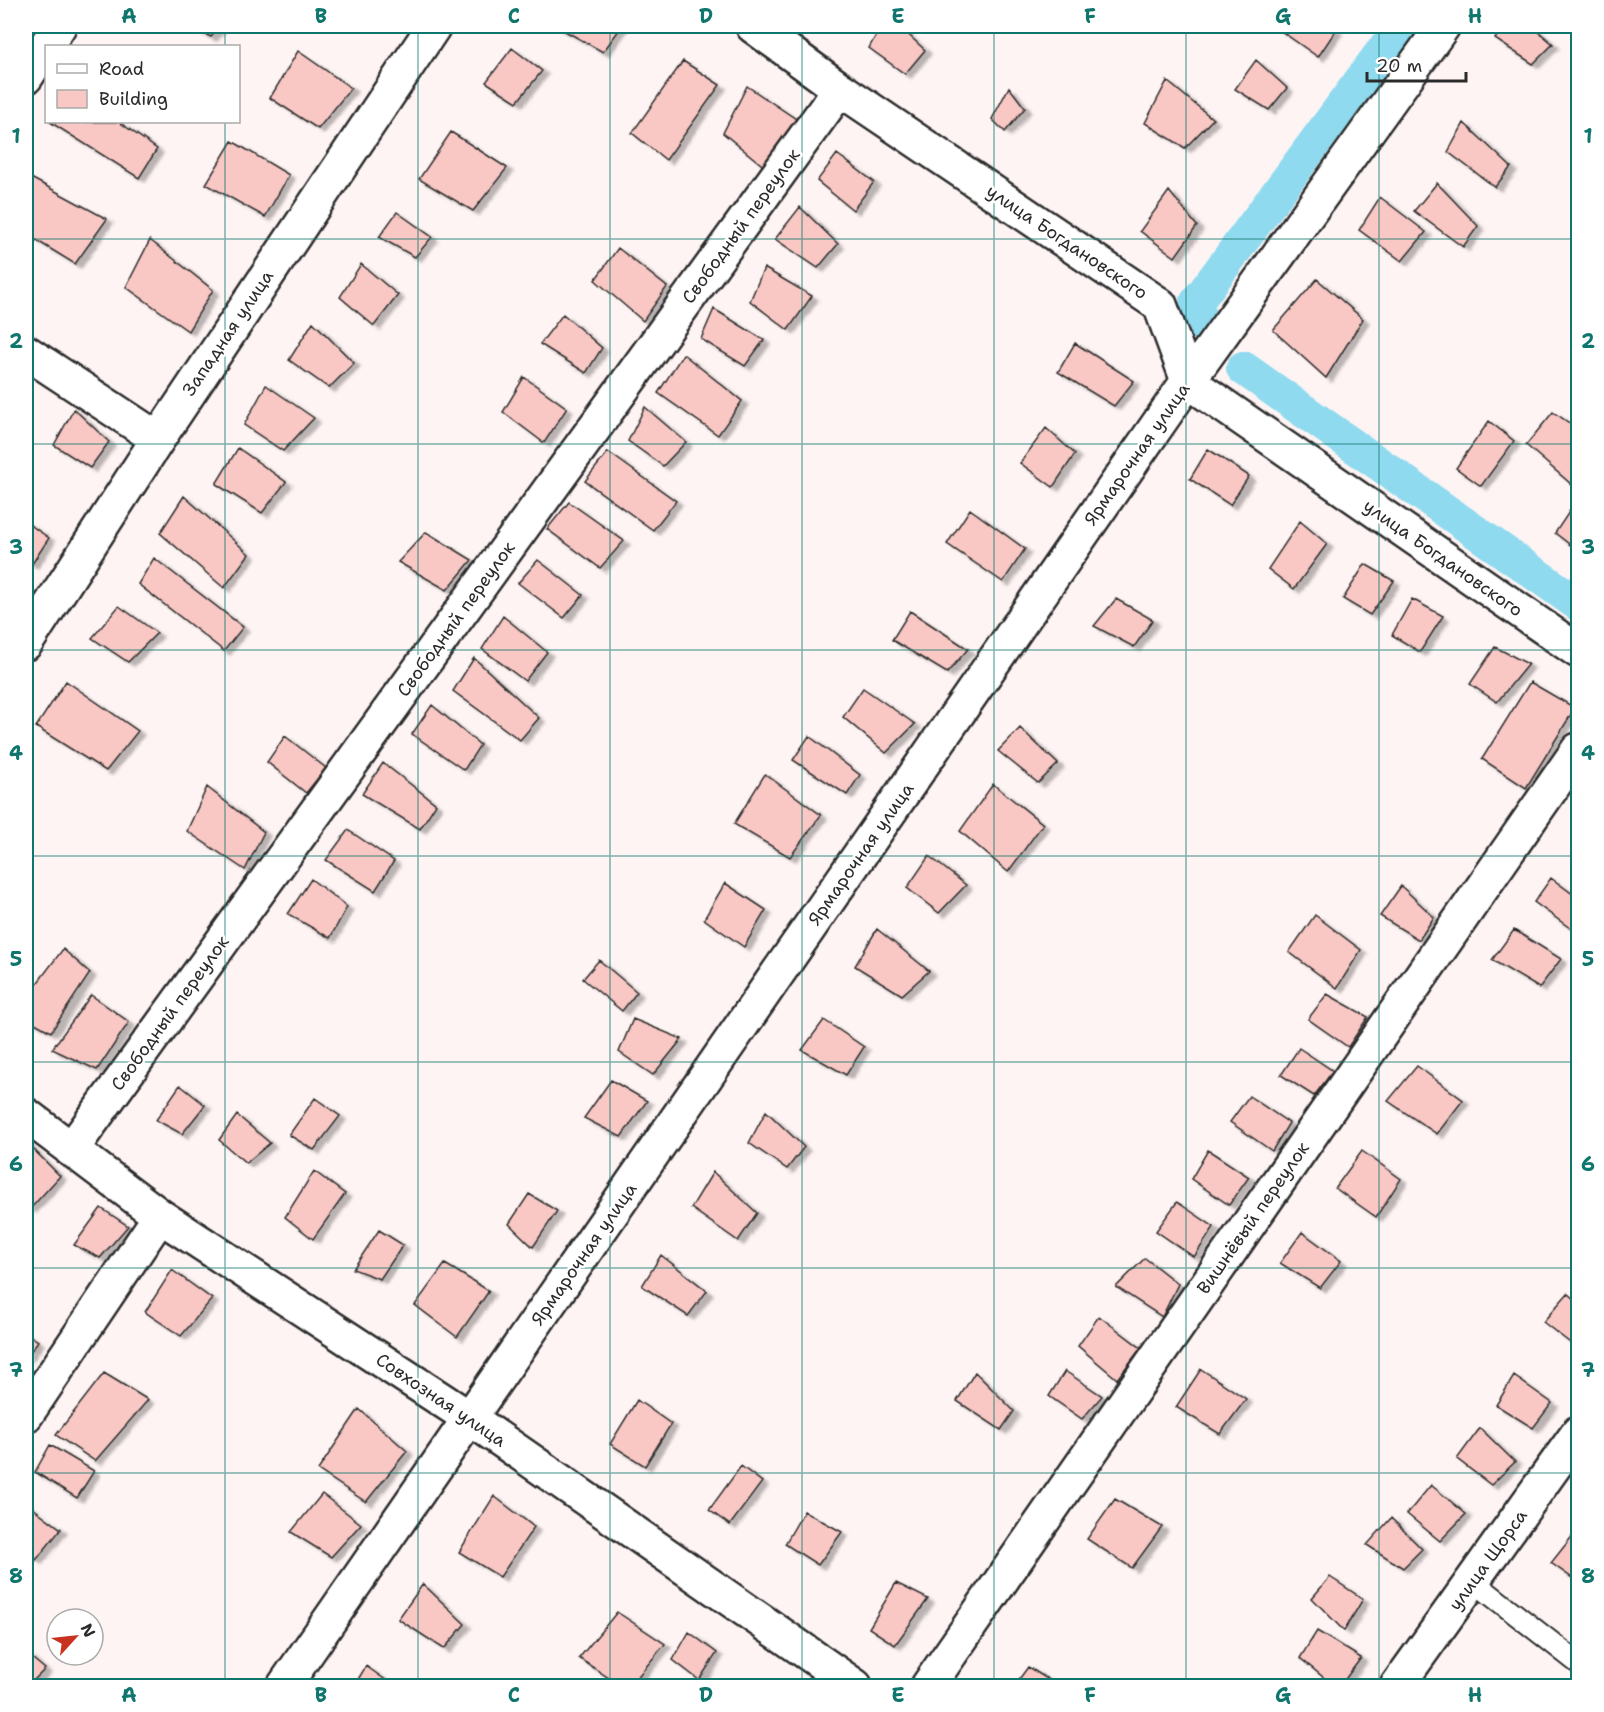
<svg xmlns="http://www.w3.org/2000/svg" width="1604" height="1712" font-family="'Shantell Sans',sans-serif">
<defs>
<filter id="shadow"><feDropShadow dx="6" dy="4" stdDeviation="1.5" flood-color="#0004"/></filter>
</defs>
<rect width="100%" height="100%" fill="#fef4f3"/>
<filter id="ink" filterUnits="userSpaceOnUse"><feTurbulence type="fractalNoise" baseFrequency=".0167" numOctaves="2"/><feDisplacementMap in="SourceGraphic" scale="12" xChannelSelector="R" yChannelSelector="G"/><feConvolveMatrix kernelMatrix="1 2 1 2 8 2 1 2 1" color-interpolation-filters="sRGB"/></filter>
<g filter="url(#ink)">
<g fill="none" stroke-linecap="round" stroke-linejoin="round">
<path stroke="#8fdaef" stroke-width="34" d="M1201 324 1196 303 1401 26
M1243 368 1578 604"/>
</g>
<path fill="#f9c8c4" stroke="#2b2b2b" stroke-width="1.5" filter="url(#shadow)" d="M188 26H220L211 37Z
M556 26H622L603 52Z
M881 26H899L925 50 905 74 869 48Z
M1274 26H1329L1336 30 1318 57Z
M1503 26H1532L1553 44 1533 64 1495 39Z
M512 48 542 71 517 102 486 82Z
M298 51 351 88 318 129 270 98Z
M1256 60 1287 88 1269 110 1235 89Z
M683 61 720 85 666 160 632 133Z
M1167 81 1213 119 1185 148 1145 123Z
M747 86 799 121 767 169 723 133Z
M1009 87 1025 108 1005 132 992 119Z
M50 122H119L157 149 139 178Z
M1464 123 1511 167 1495 187 1448 152Z
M451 132 507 168 473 211 419 179Z
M232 141 289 175 265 217 206 184Z
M837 154 874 182 853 210 817 181Z
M31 178 107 219 75 264 26 234V186Z
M1437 183 1478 226 1463 247 1414 211Z
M1169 191 1197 226 1175 257 1140 231Z
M1380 197 1426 232 1402 261 1359 230Z
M800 207 838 244 818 268 775 239Z
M397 212 432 237 415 257 379 237Z
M150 240 213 290 188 331 126 287Z
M618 248 667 287 643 321 595 280Z
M361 264 398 295 374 326 340 297Z
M764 268 812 296 788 330 750 301Z
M1317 279 1363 319 1326 378 1273 330Z
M714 309 764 340 745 366 701 339Z
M563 314 602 348 586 373 540 344Z
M313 322 354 363 329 388 289 360Z
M1075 343 1134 381 1114 406 1058 372Z
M683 354 742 401 718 435 658 393Z
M524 377 567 408 544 443 503 412Z
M266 385 314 418 283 451 244 425Z
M645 407 686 442 663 466 628 441Z
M74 409 109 442 90 468 54 445Z
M1553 412 1578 429V490L1526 445Z
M1489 421 1514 441 1481 486 1456 468Z
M1046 428 1075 454 1053 487 1020 463Z
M238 448 286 482 262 513 216 484Z
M1208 449 1249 476 1230 505 1190 479Z
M608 452 676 501 653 530 585 481Z
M184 496 249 554 224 588 160 533Z
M569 502 624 541 600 568 547 529Z
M970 509 1025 549 1003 582 947 544Z
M1571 509 1578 513 1577 550 1555 533Z
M1300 521 1327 544 1294 589 1268 569Z
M26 522 49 538 32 564 26 561Z
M426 532 472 560 447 590 398 562Z
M154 558 243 627 224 651 138 584Z
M538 560 583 595 564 618 518 583Z
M1365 564 1394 581 1370 615 1343 599Z
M1116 599 1153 620 1134 647 1094 626Z
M1412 599 1443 616 1420 652 1392 635Z
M119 606 157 633 128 662 92 638Z
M910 611 968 649 947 673 892 640Z
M503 616 547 652 525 681 482 649Z
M1495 647 1528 664 1497 702 1470 684Z
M474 658 539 718 520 740 453 691Z
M66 681 138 731 106 771 36 727Z
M1530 682 1575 708 1526 788 1482 759Z
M863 688 915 724 886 753 843 717Z
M432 705 480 745 464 770 412 734Z
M1020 728 1058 764 1038 783 998 751Z
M285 736 326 768 306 793 267 762Z
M809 736 860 775 847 795 793 760Z
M383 763 436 804 420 829 362 794Z
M765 774 821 815 790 857 734 824Z
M993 784 1043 824 1008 872 960 831Z
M207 787 264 832 245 870 187 831Z
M348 830 394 861 375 891 326 860Z
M929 856 966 885 939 913 907 888Z
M1551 878 1578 898V924L1574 931 1534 902Z
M311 879 347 907 330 938 288 914Z
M725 883 766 910 744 947 704 919Z
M1401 886 1434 917 1419 940 1380 916Z
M1315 915 1361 950 1337 988 1289 952Z
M877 929 929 971 902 995 855 966Z
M1514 930 1561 959 1539 988 1492 960Z
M63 949 90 973 51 1032 26 1018V998Z
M599 960 637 992 622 1011 583 979Z
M1327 994 1368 1017 1348 1047 1308 1019Z
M91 995 129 1022 97 1070 52 1049Z
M633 1019 682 1039 653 1075 619 1052Z
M824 1020 864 1047 846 1075 802 1050Z
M1299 1048 1333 1071 1314 1096 1281 1075Z
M1417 1066 1463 1100 1437 1134 1388 1101Z
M611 1080 647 1101 621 1137 584 1118Z
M180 1085 205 1105 182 1134 156 1120Z
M1249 1096 1289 1123 1272 1151 1230 1122Z
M315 1098 340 1116 314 1150 289 1135Z
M766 1111 804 1147 787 1169 749 1143Z
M237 1115 270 1143 246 1163 219 1140Z
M26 1142 60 1176 30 1209 26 1205Z
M1208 1150 1249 1177 1229 1205 1191 1179Z
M1362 1151 1401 1179 1376 1217 1335 1188Z
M314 1171 345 1194 313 1239 285 1217Z
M713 1172 757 1213 738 1241 691 1208Z
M529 1194 557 1211 533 1247 509 1224Z
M1177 1202 1214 1227 1194 1257 1156 1231Z
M101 1208 128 1226 100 1258 74 1245Z
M379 1230 403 1245 380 1279 353 1269Z
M1302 1232 1341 1261 1320 1288 1280 1263Z
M661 1255 707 1291 688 1316 642 1286Z
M1145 1258 1178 1284 1162 1317 1116 1287Z
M445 1264 489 1291 457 1337 415 1305Z
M172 1270 212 1299 181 1336 145 1312Z
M1568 1293 1578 1302V1349L1543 1322Z
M1099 1316 1141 1348 1117 1379 1078 1346Z
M26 1333 38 1341 26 1358Z
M1201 1369 1246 1399 1220 1434 1176 1407Z
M1065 1371 1102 1396 1082 1419 1049 1396Z
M975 1372 1014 1411 1001 1430 957 1401Z
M104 1373 148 1400 95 1461 56 1435Z
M1514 1376 1552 1403 1533 1428 1496 1405Z
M637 1400 671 1424 645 1466 610 1444Z
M359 1409 407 1451 366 1502 318 1470Z
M1480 1428 1515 1462 1491 1485 1457 1459Z
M50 1445 94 1471 77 1498 35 1472Z
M741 1466 762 1482 730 1525 709 1510Z
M1431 1485 1466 1514 1440 1541 1407 1514Z
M322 1494 361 1524 331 1557 291 1532Z
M494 1496 534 1527 500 1577 459 1552Z
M1115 1499 1162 1527 1132 1568 1087 1539Z
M26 1503 61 1529 36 1560 26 1553Z
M804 1511 842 1532 818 1565 785 1544Z
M1391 1518 1422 1549 1403 1568 1367 1545Z
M1578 1529V1582L1551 1563Z
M1330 1577 1363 1599 1344 1631 1312 1598Z
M896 1583 928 1599 895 1645 869 1628Z
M423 1584 465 1624 444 1649 398 1619Z
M617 1612 665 1644 630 1686H621L579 1658Z
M1317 1631 1361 1658 1340 1686H1334L1300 1658Z
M689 1632 717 1653 699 1680 673 1660Z
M26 1653 45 1669 28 1686H26Z
M366 1666 394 1686H354Z
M1028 1667 1059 1686H1014Z"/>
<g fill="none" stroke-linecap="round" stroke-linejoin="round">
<g stroke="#2b2b2b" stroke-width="24">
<path id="service" d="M1473 1581 1578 1663"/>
</g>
<g stroke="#2b2b2b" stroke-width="38">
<path id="minor" d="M753 26 840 89 1160 305 1188 381 1578 651
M26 77 59 26
M26 352 158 439
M26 643 158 439 434 26
M26 1115 160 1216 471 1419 855 1686
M71 1150 840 89
M26 1415 160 1216
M284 1686 1188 381 1443 26
M928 1686 1578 750"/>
</g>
<g stroke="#2b2b2b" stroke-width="38">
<path id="tertiary" d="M1397 1686 1578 1433"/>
</g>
<use href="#service" stroke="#fff" stroke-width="20"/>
<use href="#minor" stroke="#fff" stroke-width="33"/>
<use href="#tertiary" stroke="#fff" stroke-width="33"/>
</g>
</g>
<path fill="none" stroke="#0f766e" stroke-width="1.5" stroke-opacity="0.55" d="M225 26V46M418 26V1686M610 26V1686M802 26V1686M994 26V1686M1186 26V1686M1379 26V1686M225 122V1686M26 239H1578M26 444H1578M26 650H1578M26 856H1578M26 1062H1578M26 1268H1578M26 1473H1578"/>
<g text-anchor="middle" stroke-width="5" stroke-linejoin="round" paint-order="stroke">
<g font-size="18" fill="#2b2b2b" stroke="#fff">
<text transform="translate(741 226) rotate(-54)" y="6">Свободный переулок</text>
<text transform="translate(1067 242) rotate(34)" y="6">улица Богдановского</text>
<text transform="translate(228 333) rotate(-56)" y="6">Западная улица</text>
<text transform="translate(1137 454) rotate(-55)" y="6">Ярмарочная улица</text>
<text transform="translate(1443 558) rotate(35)" y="6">улица Богдановского</text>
<text transform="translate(456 619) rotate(-54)" y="6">Свободный переулок</text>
<text transform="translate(861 854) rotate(-55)" y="6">Ярмарочная улица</text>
<text transform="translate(170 1013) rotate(-54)" y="6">Свободный переулок</text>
<text transform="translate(1253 1218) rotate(-55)" y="6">Вишнёвый переулок</text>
<text transform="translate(584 1254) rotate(-55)" y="6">Ярмарочная улица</text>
<text transform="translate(441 1400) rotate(34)" y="6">Совхозная улица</text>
<text transform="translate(1488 1560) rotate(-54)" y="6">улица Щорса</text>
</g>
</g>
<rect width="1604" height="1712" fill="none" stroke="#fff" stroke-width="66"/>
<rect x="45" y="45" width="195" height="78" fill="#ffffff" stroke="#aaaaaa" stroke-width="1.5"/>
<rect x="57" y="64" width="30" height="9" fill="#ffffff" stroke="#aaaaaa" stroke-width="1.5"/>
<text x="99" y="75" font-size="18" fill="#2b2b2b">Road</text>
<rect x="57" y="90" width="30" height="18" fill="#f9c8c4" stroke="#aaaaaa" stroke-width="1.5"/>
<text x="99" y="105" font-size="18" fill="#2b2b2b">Building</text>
<g transform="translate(75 1637) rotate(63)"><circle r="28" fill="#ffffff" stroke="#aaaaaa" stroke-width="1.5"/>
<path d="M0-4.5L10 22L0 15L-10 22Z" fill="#c8321e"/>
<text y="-9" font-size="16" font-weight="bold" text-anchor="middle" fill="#2b2b2b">N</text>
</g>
<path d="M1367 72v9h99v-9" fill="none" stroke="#2b2b2b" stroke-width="3"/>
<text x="1376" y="72" font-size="18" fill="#2b2b2b" stroke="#ffffff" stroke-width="4.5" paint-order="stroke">20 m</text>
<rect x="33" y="33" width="1538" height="1646" fill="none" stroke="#0f766e" stroke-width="2"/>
<g font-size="20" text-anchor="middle" font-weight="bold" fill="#0f766e">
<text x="129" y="23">A</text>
<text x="321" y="23">B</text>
<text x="514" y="23">C</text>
<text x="706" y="23">D</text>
<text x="898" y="23">E</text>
<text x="1090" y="23">F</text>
<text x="1283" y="23">G</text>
<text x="1475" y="23">H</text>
<text x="16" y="143">1</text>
<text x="1588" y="143">1</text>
<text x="16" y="348">2</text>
<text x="1588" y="348">2</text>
<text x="16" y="554">3</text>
<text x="1588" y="554">3</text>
<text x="16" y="760">4</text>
<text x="1588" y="760">4</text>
<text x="16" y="966">5</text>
<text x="1588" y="966">5</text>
<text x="16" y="1171">6</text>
<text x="1588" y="1171">6</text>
<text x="16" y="1377">7</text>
<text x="1588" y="1377">7</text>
<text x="16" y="1583">8</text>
<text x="1588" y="1583">8</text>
<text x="129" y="1702">A</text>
<text x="321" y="1702">B</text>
<text x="514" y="1702">C</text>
<text x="706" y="1702">D</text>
<text x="898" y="1702">E</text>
<text x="1090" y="1702">F</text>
<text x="1283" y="1702">G</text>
<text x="1475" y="1702">H</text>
</g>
</svg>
